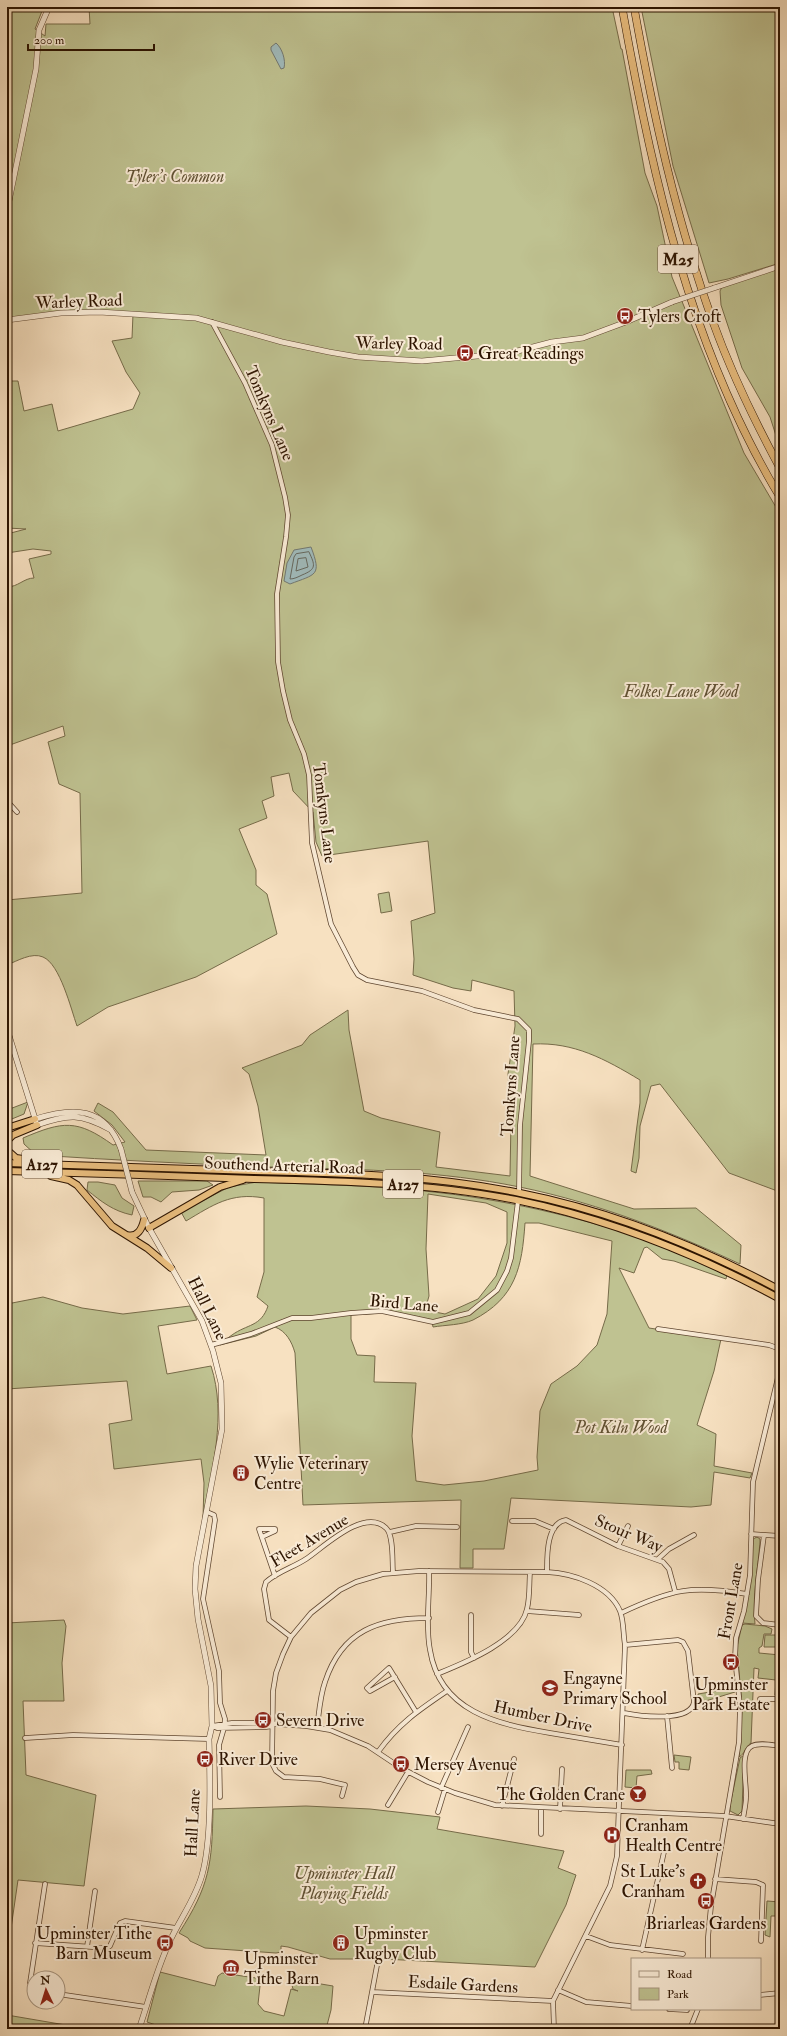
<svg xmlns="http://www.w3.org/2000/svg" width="787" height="2036" font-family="'IM FELL Double Pica',serif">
<rect width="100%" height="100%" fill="#f7e1c1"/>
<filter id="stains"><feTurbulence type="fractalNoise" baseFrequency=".005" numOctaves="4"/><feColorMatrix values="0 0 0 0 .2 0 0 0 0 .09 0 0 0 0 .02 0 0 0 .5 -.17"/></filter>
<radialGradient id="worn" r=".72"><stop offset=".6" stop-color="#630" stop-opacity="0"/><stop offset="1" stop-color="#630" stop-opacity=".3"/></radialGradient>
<path fill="#bfc291" stroke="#766b49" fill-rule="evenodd" d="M7 7H33L42 11 35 29 45 36 46 24H90L89 7H612L621 49H622L645 173 657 206 672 277 744 453 780 514V1192L729 1173 660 1084 651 1086 640 1126 639 1158 636 1173 631 1171 640 1103V1080C605 1059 574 1042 533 1044L530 1176 634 1209 696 1208 741 1245 740 1264C665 1229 587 1199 504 1184 427 1170 349 1169 271 1167 192 1164 114 1160 36 1155L24 1144 23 1138C63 1121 77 1119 113 1145L125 1142 112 1125 94 1111 98 1103 113 1112 146 1150 266 1155 258 1106 249 1074 242 1068 302 1045 310 1035 348 1010 349 1030 364 1111 381 1118 440 1132 436 1167 510 1176 511 1120 508 1074 515 1026 514 991 472 980 471 991 453 988 413 975 414 959 411 921 435 913 428 841 322 856 316 842 313 812 293 791 289 773 271 777 274 796 262 801 267 818 239 829 256 870V885L267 894 277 934 196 977 108 1007 77 1026C71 1009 60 964 43 957 32 952 17 961 7 965V900L82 893 80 793 59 784 48 742 65 736 63 726 7 746V587C18 587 24 578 34 578L29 559 51 554V551L33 549 7 553V534L26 529 7 528V381H18L24 411 52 404 58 431 133 409 140 393 126 372 112 341 132 338 133 314 65 313 7 321Z
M641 7H780V263L728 279 709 283 673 166Z
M780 266V448L770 417 742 368 721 305 720 291 723 285Z
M389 892 392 911 381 913 378 894Z
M28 1102 24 1114 7 1121V1110Z
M138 1181H207L213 1185 199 1190 172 1192 161 1202 151 1197H143Z
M88 1182H98L115 1185 122 1198 134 1206 132 1215C113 1211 102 1202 87 1190Z
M257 1182C318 1185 381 1185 442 1193 513 1201 596 1221 663 1246 684 1255 706 1265 727 1274L726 1279 674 1261 662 1259 647 1247 644 1248 634 1273 619 1268 649 1328 721 1339 714 1371 697 1425 716 1434 714 1466 752 1473 750 1478 714 1472 711 1505 691 1507 511 1498 504 1549H473V1568H460L461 1500 303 1505 295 1353C292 1342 286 1331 275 1327L256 1336 220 1345C224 1342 227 1338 232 1335 247 1324 261 1327 268 1306L257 1297 264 1272V1198C231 1192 213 1205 186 1221L181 1212 229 1187ZM428 1194 486 1203 507 1212V1243L496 1276 478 1299 445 1314 425 1310 429 1296 426 1249ZM525 1223H539L612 1241 607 1314 597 1345 577 1366 551 1384 540 1411 537 1457 538 1470 484 1481 444 1485 416 1481 412 1436 416 1383 374 1382 375 1356 357 1355 351 1339V1315L382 1313 432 1322 433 1327C445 1325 462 1325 473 1320 516 1298 522 1267 525 1223Z
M43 1297 82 1308 123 1314 190 1306 197 1320 158 1326 167 1374 211 1366C227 1415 212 1469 203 1518L204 1483 201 1459 114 1469 109 1424 132 1420 127 1381 7 1389V1304Z
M757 1537 760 1539V1542C758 1569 752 1596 755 1624L742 1623 753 1539Z
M64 1620 66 1626 62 1663 64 1701H23L26 1775 96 1795 84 1886 18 1880 7 1956V1623Z
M745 1624 765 1626 772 1629 771 1634H764L762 1646 759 1648V1653L780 1655V1695H775L776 1680 758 1678 759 1669 754 1668 751 1743C745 1747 745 1754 739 1757L742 1707 737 1647 742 1625Z
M765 1635H779V1647H764Z
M734 1688 735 1692 699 1703 698 1694Z
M674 1755 691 1757 689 1770 679 1769V1762H675Z
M744 1755 742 1811 738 1815 730 1811V1805L740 1758Z
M626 1770H651L652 1774 637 1776 636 1788 625 1787Z
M306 1806 370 1809 440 1817 437 1829 564 1851 558 1868 576 1875 566 1905 535 1967 384 1959H330L288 1947 281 1946V1952L276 1953 205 1948 190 1941 188 1938 179 1933C210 1885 212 1864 213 1809Z
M767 1901 780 1902 779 1916H771L770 1937 765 1935Z
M160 1972 215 1986 218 1976 222 1973 256 1978 260 1986 258 2004 264 2011 284 2016 291 1989 298 1991 293 1989 291 1982 303 1981 333 1986 331 2010 326 2029H168L147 2022Z
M7 2015 89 2029H7Z"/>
<path fill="#a0bbbc" stroke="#727871" d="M276 43C282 48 286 60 284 68L281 69 271 50V47Z
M311 547C322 576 316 574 290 584L284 581 287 563 294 550Z"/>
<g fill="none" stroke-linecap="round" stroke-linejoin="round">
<path stroke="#66685e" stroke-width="1" d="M309 552C315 565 317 569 302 575 298 577 294 579 290 579L294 557 296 554Z
M306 558 308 567 296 571 298 559Z"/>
<g stroke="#604731" stroke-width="5.5">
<path id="minor" d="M212 322 245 383 272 445 285 497 288 515 286 537 277 594 278 662 283 691 290 720 304 754 309 775 312 843 331 924 353 967 358 975 367 980 422 991 474 1010 518 1019 529 1030V1041L520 1125 519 1193
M7 801 17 812
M658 1329 769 1345 780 1349
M211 1345 251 1334 292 1318H311L351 1313 382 1311 433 1322 469 1313 497 1290 507 1271 511 1258 518 1201
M207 1512 214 1515 215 1520 203 1599 219 1671 220 1703 225 1719 224 1728 219 1745 220 1797
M512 1521H535L554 1529
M390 1532 416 1526 457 1527
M751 1534 780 1536
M764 1535 758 1580 756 1616 763 1623 780 1625
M262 1537 275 1531V1529H259L275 1576
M618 1546 628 1526
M658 1559 669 1549 694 1535
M429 1571C430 1597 425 1625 430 1650 440 1712 497 1724 550 1733 574 1737 598 1741 622 1745
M547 1572C547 1557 546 1523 566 1520L618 1546 663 1562 669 1569 675 1591
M527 1611 579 1615
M621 1613C672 1589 691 1585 747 1594
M471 1615V1652L474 1658
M291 1637 269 1620 264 1589 266 1582C277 1572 294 1567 306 1559 323 1548 364 1507 386 1528 394 1535 392 1562 393 1572
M437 1674C464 1663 520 1641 527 1609 530 1597 529 1584 530 1572
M395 1677 370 1691 367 1688 389 1668 416 1712
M760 1699H780
M624 1713C639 1716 691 1723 694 1702L688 1651 683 1642 678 1640 625 1645
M667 1716 672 1768
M212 1726 232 1723H261L306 1726 330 1730 368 1746 401 1768 428 1782 455 1793 495 1805 725 1816 780 1824
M212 1726 217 1728 266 1727 272 1726
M317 1728C319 1713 320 1696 325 1682 342 1630 379 1618 429 1618
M25 1738 73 1735 209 1739
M378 1752C398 1724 419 1710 447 1691
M441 1788 468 1727
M342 1796 345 1785 320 1779 284 1777 276 1771 272 1763 273 1691 276 1673 283 1654 291 1637 311 1613 340 1590 356 1582 383 1574 419 1571 547 1572C572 1573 609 1585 620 1611 624 1621 623 1634 625 1645L617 1856 610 1886 553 2001 554 2029
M388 1805 408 1772
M502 1806 514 1759
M541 1808V1834
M560 1809 562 1769
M438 1812 445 1789
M743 1819C744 1812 746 1804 746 1797 747 1785 739 1752 752 1746 759 1742 772 1745 780 1746
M715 1879 756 1882 763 1885 761 1941
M586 1936 610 1945 683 1954
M35 1943 107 1948 110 1946 120 1923 125 1921 176 1928
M87 1947 95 1891
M642 1950 664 1852
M708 1959V1937L711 1906 739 1742 740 1706 735 1658 736 1638 744 1611 750 1575 753 1482 780 1369
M34 1990 30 1983 45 1884
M558 1990 586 2002 632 2006
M372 1992 553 2001
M58 1994 146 2007
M760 1995 780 1993
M669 2009 687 2010
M365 2029 378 1960
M690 2029 698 2009"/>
</g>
<g stroke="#604731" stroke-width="6">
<path id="tertiary" d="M7 211 36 69 39 30 49 7
M714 288 780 266
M7 320 61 313 99 312 196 318 282 342 329 352 358 357 422 361 510 353 552 342 583 338 626 322 672 302
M7 1029 37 1125C68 1114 81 1113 111 1130
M35 1119C73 1107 105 1106 121 1149
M132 1192 149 1228 202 1321 213 1351 221 1383 222 1429 196 1566 195 1589 198 1619 211 1686 212 1726 209 1739C210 1777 212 1840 202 1875 195 1900 179 1920 169 1943 156 1971 149 2000 139 2029"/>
</g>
<g stroke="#2d1401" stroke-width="8">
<path id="trunk" d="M7 1128 35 1119
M7 1141 13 1135 37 1125
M7 1150 16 1158 30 1160
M7 1163C89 1166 172 1168 254 1171 343 1173 432 1175 520 1193 611 1211 698 1246 780 1290
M7 1171C89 1173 172 1176 254 1179 342 1181 429 1183 516 1200 609 1219 697 1254 780 1299
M51 1176 69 1180 77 1185 112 1226 147 1248 171 1268
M149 1228 220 1187 243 1180
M127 1235C137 1238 142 1229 144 1220"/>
</g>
<g stroke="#2d1401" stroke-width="8">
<path id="motorway" d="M622 7C652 176 690 348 780 497
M634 7C653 113 676 220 713 322 731 372 754 420 780 468"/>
</g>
<use href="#minor" stroke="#faecd7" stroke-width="4"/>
<use href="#tertiary" stroke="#faecd7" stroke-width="5"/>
<use href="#trunk" stroke="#ecc080" stroke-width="6"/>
<use href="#motorway" stroke="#ecc080" stroke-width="7"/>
<g stroke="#604731" stroke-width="6" stroke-linecap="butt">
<path id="tertiary-bridge" d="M672 302 714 288
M121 1149 132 1192"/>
</g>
<use href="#tertiary-bridge" stroke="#faecd7" stroke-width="5"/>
</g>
<defs>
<g id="bus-disc" transform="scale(0.9)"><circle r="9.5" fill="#8f2418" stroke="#faecd7"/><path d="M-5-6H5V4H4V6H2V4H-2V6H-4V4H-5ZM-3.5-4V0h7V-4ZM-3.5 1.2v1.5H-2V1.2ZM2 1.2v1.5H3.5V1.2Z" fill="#fff"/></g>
<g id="building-disc" transform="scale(0.9)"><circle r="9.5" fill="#8f2418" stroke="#faecd7"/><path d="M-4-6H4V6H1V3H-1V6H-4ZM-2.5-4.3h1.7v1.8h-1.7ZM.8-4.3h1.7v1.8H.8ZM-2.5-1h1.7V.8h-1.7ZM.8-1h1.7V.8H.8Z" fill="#fff"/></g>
<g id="school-disc" transform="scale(0.9)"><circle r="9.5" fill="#8f2418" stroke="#faecd7"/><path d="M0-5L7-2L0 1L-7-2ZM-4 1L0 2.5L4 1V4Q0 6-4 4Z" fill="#fff"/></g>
<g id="bar-disc" transform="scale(0.9)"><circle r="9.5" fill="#8f2418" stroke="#faecd7"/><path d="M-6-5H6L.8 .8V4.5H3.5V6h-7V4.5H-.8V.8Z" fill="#fff"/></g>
<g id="hospital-disc" transform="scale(0.9)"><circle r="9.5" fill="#8f2418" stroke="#faecd7"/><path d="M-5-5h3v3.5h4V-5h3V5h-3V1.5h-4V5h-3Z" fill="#fff"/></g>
<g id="church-disc" transform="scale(0.9)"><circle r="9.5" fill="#8f2418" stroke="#faecd7"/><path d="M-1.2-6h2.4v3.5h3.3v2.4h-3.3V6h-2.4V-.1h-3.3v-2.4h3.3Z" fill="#fff"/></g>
<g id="museum-disc" transform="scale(0.9)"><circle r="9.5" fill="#8f2418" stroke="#faecd7"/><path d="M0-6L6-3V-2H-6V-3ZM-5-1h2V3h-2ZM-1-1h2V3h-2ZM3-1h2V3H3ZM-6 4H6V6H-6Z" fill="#fff"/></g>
</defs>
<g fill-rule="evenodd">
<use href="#bus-disc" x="625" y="316"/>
<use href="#bus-disc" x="465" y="353"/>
<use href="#building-disc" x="241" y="1473"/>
<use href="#bus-disc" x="731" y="1662"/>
<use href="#school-disc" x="550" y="1688"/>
<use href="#bus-disc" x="263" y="1720"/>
<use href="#bus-disc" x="205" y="1759"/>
<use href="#bus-disc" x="401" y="1764"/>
<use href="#bar-disc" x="638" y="1794"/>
<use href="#hospital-disc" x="612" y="1835"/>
<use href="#church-disc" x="698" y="1881"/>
<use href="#bus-disc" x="706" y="1901"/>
<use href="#bus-disc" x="165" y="1943"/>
<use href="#building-disc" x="341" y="1943"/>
<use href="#museum-disc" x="231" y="1968"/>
</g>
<g text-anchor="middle" stroke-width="4" stroke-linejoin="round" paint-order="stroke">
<g fill="#faecd7" stroke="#6a5541" stroke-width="1">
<rect x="658" y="245" width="40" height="28" rx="3"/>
<rect x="22" y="1150" width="40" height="28" rx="3"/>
<rect x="383" y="1170" width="40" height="28" rx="3"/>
</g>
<g font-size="16" font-weight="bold" fill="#2d1401">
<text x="678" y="265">M25</text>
<text x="42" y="1170">A127</text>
<text x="403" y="1190">A127</text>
</g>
<g font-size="17" font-style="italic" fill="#605133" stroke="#faecd7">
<text x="175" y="182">Tyler's Common</text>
<text x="681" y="697">Folkes Lane Wood</text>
<text x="621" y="1433">Pot Kiln Wood</text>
<text x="344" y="1879">Upminster Hall<tspan x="344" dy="20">Playing Fields</tspan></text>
</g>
<g font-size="17" fill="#2d1401" stroke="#faecd7">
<text transform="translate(79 301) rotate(-2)" y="6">Warley Road</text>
<text transform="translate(399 343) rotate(1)" y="6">Warley Road</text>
<text transform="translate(270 413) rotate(67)" y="6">Tomkyns Lane</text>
<text transform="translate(325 813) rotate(83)" y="6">Tomkyns Lane</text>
<text transform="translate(510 1086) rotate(-86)" y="6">Tomkyns Lane</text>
<text transform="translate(284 1165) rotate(2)" y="6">Southend Arterial Road</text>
<text transform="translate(404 1303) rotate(5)" y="6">Bird Lane</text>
<text transform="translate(208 1308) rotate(64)" y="6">Hall Lane</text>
<text transform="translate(629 1533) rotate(23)" y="6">Stour Way</text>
<text transform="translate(309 1540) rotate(-31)" y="6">Fleet Avenue</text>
<text transform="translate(730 1601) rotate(-80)" y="6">Front Lane</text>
<text transform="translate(543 1716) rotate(12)" y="6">Humber Drive</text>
<text transform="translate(192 1823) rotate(-87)" y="6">Hall Lane</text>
<text transform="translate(463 1984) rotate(3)" y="6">Esdaile Gardens</text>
</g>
<g font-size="17" fill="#2d1401" stroke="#faecd7" text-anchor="start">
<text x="638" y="322">Tylers Croft</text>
<text x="478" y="359">Great Readings</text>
<text x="254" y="1469">Wylie Veterinary<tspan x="254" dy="20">Centre</tspan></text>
<text x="563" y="1684">Engayne<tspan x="563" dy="20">Primary School</tspan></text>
<text x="731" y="1690" text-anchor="middle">Upminster<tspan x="731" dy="20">Park Estate</tspan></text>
<text x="276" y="1726">Severn Drive</text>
<text x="218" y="1765">River Drive</text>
<text x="414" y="1770">Mersey Avenue</text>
<text x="625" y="1800" text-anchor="end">The Golden Crane</text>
<text x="625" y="1831">Cranham<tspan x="625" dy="20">Health Centre</tspan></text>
<text x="685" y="1877" text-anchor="end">St Luke's<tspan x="685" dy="20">Cranham</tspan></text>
<text x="706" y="1929" text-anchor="middle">Briarleas Gardens</text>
<text x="152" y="1939" text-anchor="end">Upminster Tithe<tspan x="152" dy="20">Barn Museum</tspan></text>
<text x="354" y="1939">Upminster<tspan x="354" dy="20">Rugby Club</tspan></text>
<text x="244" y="1964">Upminster<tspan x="244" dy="20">Tithe Barn</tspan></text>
</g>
</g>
<rect width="787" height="2036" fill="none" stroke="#f7e1c1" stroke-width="24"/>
<rect x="8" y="8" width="771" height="2020" fill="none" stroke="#2d1401" stroke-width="2"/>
<rect x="12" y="12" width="763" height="2012" fill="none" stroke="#2d1401"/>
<rect x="631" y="1958" width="130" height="52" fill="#faecd7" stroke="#a89681"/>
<rect x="639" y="1971" width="20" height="6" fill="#faecd7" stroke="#a89681"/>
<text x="667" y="1978" font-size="12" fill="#2d1401">Road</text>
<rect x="639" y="1988" width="20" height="12" fill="#bfc291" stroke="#a89681"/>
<text x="667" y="1998" font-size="12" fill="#2d1401">Park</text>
<g transform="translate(46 1990) rotate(356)"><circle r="19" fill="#faecd7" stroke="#a89681"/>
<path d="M0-3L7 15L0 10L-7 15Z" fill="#8f2418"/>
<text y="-6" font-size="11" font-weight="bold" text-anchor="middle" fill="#2d1401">N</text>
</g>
<path d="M28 44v6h126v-6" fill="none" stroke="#2d1401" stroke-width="2"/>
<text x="34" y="44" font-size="12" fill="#2d1401" stroke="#faecd7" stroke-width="3" paint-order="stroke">200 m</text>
<rect width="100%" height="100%" filter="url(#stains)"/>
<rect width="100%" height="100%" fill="url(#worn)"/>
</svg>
